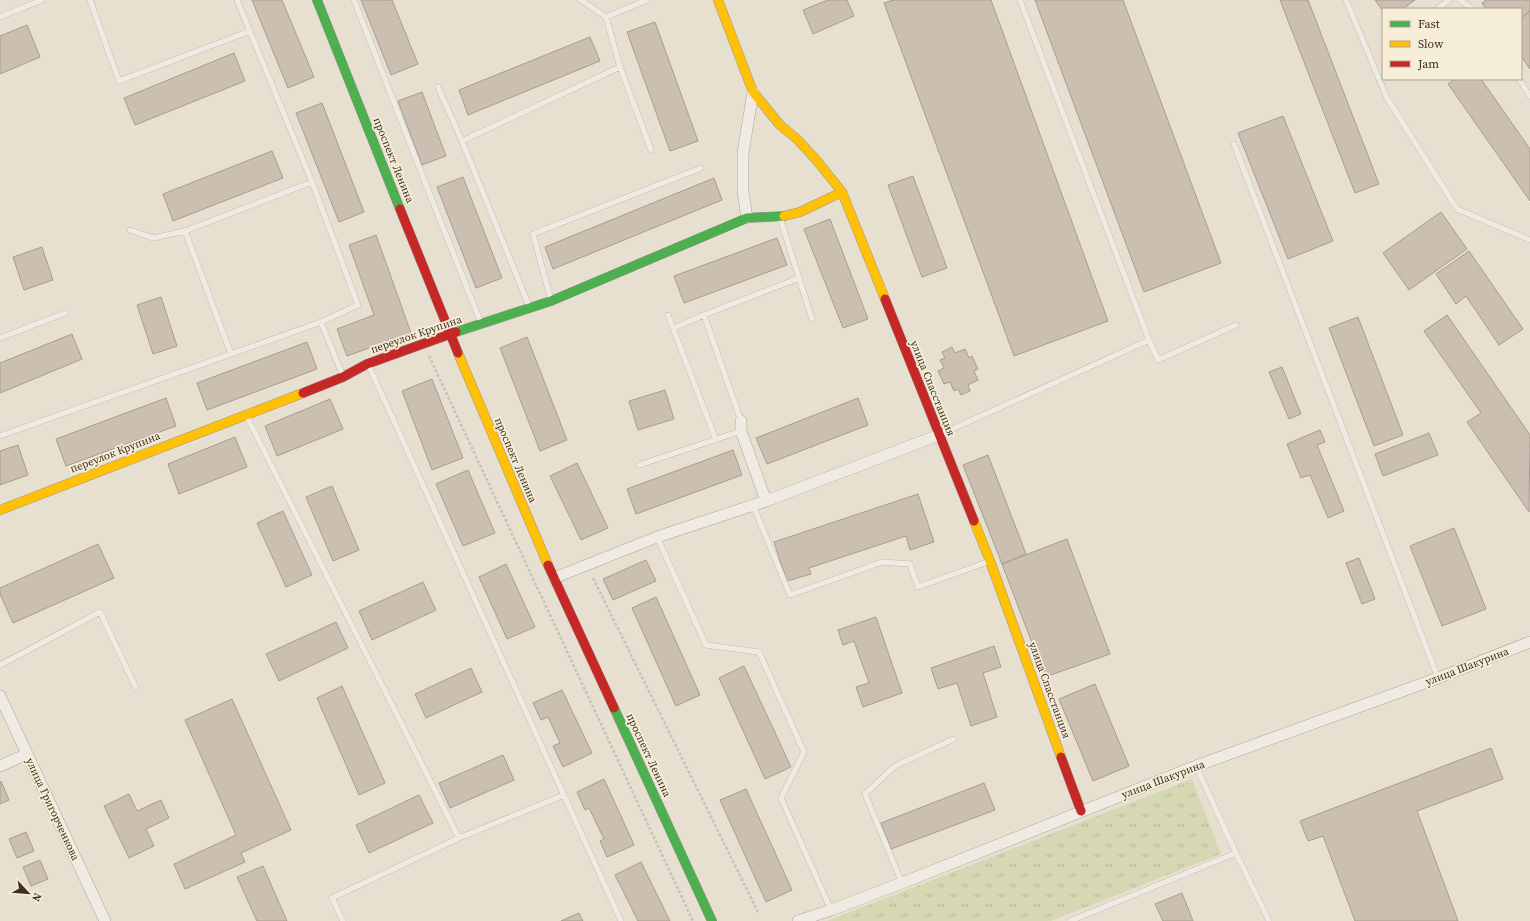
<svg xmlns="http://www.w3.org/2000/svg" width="1530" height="921" font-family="'Source Serif 4',serif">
<defs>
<pattern id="grass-tufts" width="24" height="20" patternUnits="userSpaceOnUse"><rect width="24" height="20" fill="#d6d7b3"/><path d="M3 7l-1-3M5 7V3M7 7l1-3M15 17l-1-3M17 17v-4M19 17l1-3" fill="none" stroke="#b9b99a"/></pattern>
</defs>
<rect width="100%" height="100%" fill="#e7e0d1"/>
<path fill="url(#grass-tufts)" d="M1192 779 1221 854 1051 921H827Z"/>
<path fill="#cbbfb2" stroke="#a89c90" d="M252 0H282L314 77 288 88Z
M361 0H392L418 64 391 75Z
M828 0H847L854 16 813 34 803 10Z
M893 0H991L1108 321 1014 356 884 3Z
M1035 0H1123L1221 263 1144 292Z
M1280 0H1308L1379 184 1355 193Z
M1375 0H1415L1403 9H1383V11Z
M1486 0H1530V11L1521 18V9H1486L1482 3Z
M1530 11V69L1521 56V18Z
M655 22 698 141 670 151 627 32Z
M27 25 40 57 0 74V36Z
M590 37 600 61 468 115 459 90Z
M234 53 245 81 135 125 124 98Z
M1455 79H1481L1530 149V201L1448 84Z
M422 92 446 156 422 165 398 101Z
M322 103 364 212 339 222 296 113Z
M1283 116 1333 241 1288 259 1238 133Z
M272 151 283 178 173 221 163 194Z
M913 176 947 268 922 277 888 185Z
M463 177 502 278 476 288 437 187Z
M714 178 722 200 553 269 545 247Z
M1441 212 1467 249 1409 290 1383 253Z
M830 219 868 319 843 328 804 229Z
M376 235 411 333 347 356 337 329 374 315 349 245Z
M777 238 787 265 684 303 674 276Z
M42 247 53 280 24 290 13 257Z
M1469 251 1523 329 1499 345 1466 296 1456 304 1436 274Z
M161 297 177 346 153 354 137 305Z
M1447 315 1530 435 1529 512 1467 422 1481 413 1424 331Z
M1358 317 1403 435 1374 446 1329 328Z
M72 334 82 359 0 393V363Z
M527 337 567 440 540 451 500 348Z
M307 342 317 369 207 410 197 383Z
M952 347 955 353 965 349 969 358 972 356 978 369 974 371 978 380 968 385 970 391 961 395 958 389 954 391 950 382 944 384 938 371 944 368 940 360 945 358 942 352Z
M1282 367 1301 414 1289 419 1269 372Z
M432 379 463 458 432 470 402 391Z
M665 390 674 419 638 430 629 401Z
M166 398 176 426 66 466 56 439Z
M858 398 868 425 767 464 756 438Z
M330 399 343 429 277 456 265 426Z
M1320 430 1325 442 1317 445 1344 511 1328 518 1310 475 1301 478 1287 444Z
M1429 433 1438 455 1383 476 1375 454Z
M235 437 247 467 179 494 168 464Z
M18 445 28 475 0 485V451Z
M733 450 742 475 636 514 627 489Z
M988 455 1026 554 1002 564 963 465Z
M577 463 608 528 581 540 550 476Z
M468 470 495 533 463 546 436 484Z
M332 486 359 550 333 561 306 497Z
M918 494 934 542 910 550 906 536 809 568 811 574 787 581 774 542Z
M283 511 312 575 286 587 257 523Z
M1454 528 1486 609 1442 626 1410 546Z
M1067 539 1110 654 1045 677 1002 564Z
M98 544 114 578 13 623 0 594V588Z
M1359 558 1375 599 1362 604 1346 563Z
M646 560 656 581 613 600 603 579Z
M506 564 535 627 507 639 479 577Z
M423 582 436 610 372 640 359 611Z
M656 597 700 695 676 706 632 608Z
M876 617 902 693 863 707 856 687 869 683 854 641 843 645 838 630Z
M336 622 348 648 279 681 266 654Z
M994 646 1001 667 983 673 997 717 971 726 957 683 938 689 931 668Z
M744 666 791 767 765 779 719 678Z
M471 668 482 692 426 718 415 694Z
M1095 684 1129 766 1093 781 1059 699Z
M342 686 385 783 359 795 317 698Z
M562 690 592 753 563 767 553 746 560 743 548 717 541 720 533 703Z
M232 699 291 830 241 853 245 862 185 889 174 864 236 835 185 720Z
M1491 748 1503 779 1417 811 1458 921H1355L1323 836 1308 841 1300 821Z
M503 755 514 780 450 808 439 783Z
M604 779 634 845 607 857 600 841 604 839 589 808 585 810 577 792Z
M1 781 9 800 0 804V782Z
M984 783 995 810 891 849 881 823Z
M746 789 792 890 766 902 720 800Z
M129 794 137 811 161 800 169 818 146 829 154 846 129 858 104 806Z
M419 795 433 823 369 853 356 825Z
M26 832 34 851 17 858 9 839Z
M40 860 48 879 31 886 23 867Z
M641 862 670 921H638L615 875Z
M263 866 287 921H257L237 877Z
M1182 893 1193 921H1163L1155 904Z
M579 913 583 921H561Z"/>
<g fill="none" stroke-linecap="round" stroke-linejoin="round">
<g stroke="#ada599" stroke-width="6">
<path id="lane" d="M90 0 119 81 250 31
M237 0 312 182
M354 0 432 200 481 323
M581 0 606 17 647 0
M1346 0 1387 98 1457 209 1530 240
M1460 0 1473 9
M1437 9 1449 0
M0 17 42 0
M606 17 620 67 651 150
M1519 79 1530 96
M438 87 462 141 620 67
M462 141 529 306
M1234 144 1438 678
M780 218 812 319
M130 230 153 238 185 231
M551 300 533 234 701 168
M668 315 716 440
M704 315 741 421
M674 328 704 315 799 278
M0 338 65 313
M1149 340 1158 360 1236 325
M231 354 185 231 312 182 358 305 321 322
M368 364 621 921
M246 415 459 838
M939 435 1149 340 1020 0
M0 436 321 322 343 376
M639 465 741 431
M753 505 790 595 882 562 910 564 918 587 990 561
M657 537 706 645 759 652 804 752 781 798 831 910
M0 665 100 612 136 688
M1236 853 1269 921
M902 883 865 794 895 766 954 739
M343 921 332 898 459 838 564 795
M1070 921 1236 853 1196 766"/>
</g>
<g stroke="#ada599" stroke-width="12">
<path id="street" d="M747 218 743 192V153L753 92
M741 421V431L766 501
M554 578 657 537 766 501 939 435
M0 696 105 921
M0 766 27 754
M798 921 831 910 902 883 1196 766 1438 678 1530 642"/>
</g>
<g stroke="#9c958a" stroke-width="10">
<path id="fast" d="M317 0 400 209
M456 332 551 301 747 218 784 216
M614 708 712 921"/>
</g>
<g stroke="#9c958a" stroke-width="10">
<path id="slow" d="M718 0 753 92 780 125 798 140 818 162 842 192 885 299
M784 216 800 212 842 192
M458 353 548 565
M0 510 303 393
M974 521 990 561 1061 757"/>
</g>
<g stroke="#9c958a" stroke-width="10">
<path id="jam" d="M400 209 458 353
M885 299 974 521
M303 393 343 377 367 364 456 332
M548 565 614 708
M1061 757 1081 811"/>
</g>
<path stroke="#c8c2b9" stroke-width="2.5" stroke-dasharray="3 2" stroke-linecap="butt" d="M429 356 693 921
M593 578 758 912"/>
<use href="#lane" stroke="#efebe3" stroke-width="5.5"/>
<use href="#street" stroke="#efebe3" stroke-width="11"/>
<use href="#fast" stroke="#4caf50" stroke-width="9"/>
<use href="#slow" stroke="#ffc107" stroke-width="9"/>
<use href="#jam" stroke="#c62828" stroke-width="9"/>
</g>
<g text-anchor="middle" stroke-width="3.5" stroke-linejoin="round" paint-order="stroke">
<g font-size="11" fill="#3d2e20" stroke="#f7eed8">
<text transform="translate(394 160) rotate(68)" y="4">проспект Ленина</text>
<text transform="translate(416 334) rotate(-19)" y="4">переулок Крупина</text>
<text transform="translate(933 388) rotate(68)" y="4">улица Спасстанция</text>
<text transform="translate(115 452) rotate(-21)" y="4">переулок Крупина</text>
<text transform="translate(516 460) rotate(67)" y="4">проспект Ленина</text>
<text transform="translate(1467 666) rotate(-21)" y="4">улица Шакурина</text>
<text transform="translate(1050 690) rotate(70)" y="4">улица Спасстанция</text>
<text transform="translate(649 755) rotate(65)" y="4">проспект Ленина</text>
<text transform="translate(1163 779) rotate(-21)" y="4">улица Шакурина</text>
<text transform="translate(53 809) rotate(65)" y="4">улица Григорченкова</text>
</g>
</g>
<rect x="1382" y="8" width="140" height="72" fill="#f7eed8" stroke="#ada18e"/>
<rect x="1390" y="21" width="20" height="6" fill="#4caf50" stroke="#ada18e"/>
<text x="1418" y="28" font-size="12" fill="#3d2e20">Fast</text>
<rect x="1390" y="41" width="20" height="6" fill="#ffc107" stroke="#ada18e"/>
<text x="1418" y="48" font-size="12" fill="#3d2e20">Slow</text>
<rect x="1390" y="61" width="20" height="6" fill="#c62828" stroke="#ada18e"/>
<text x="1418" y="68" font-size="12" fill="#3d2e20">Jam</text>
<g transform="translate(28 893) rotate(116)" stroke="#f7eed8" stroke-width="3" paint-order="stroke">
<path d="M0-3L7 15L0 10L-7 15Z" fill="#3d2e20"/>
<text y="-6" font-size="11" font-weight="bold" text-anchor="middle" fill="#3d2e20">N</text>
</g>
</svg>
